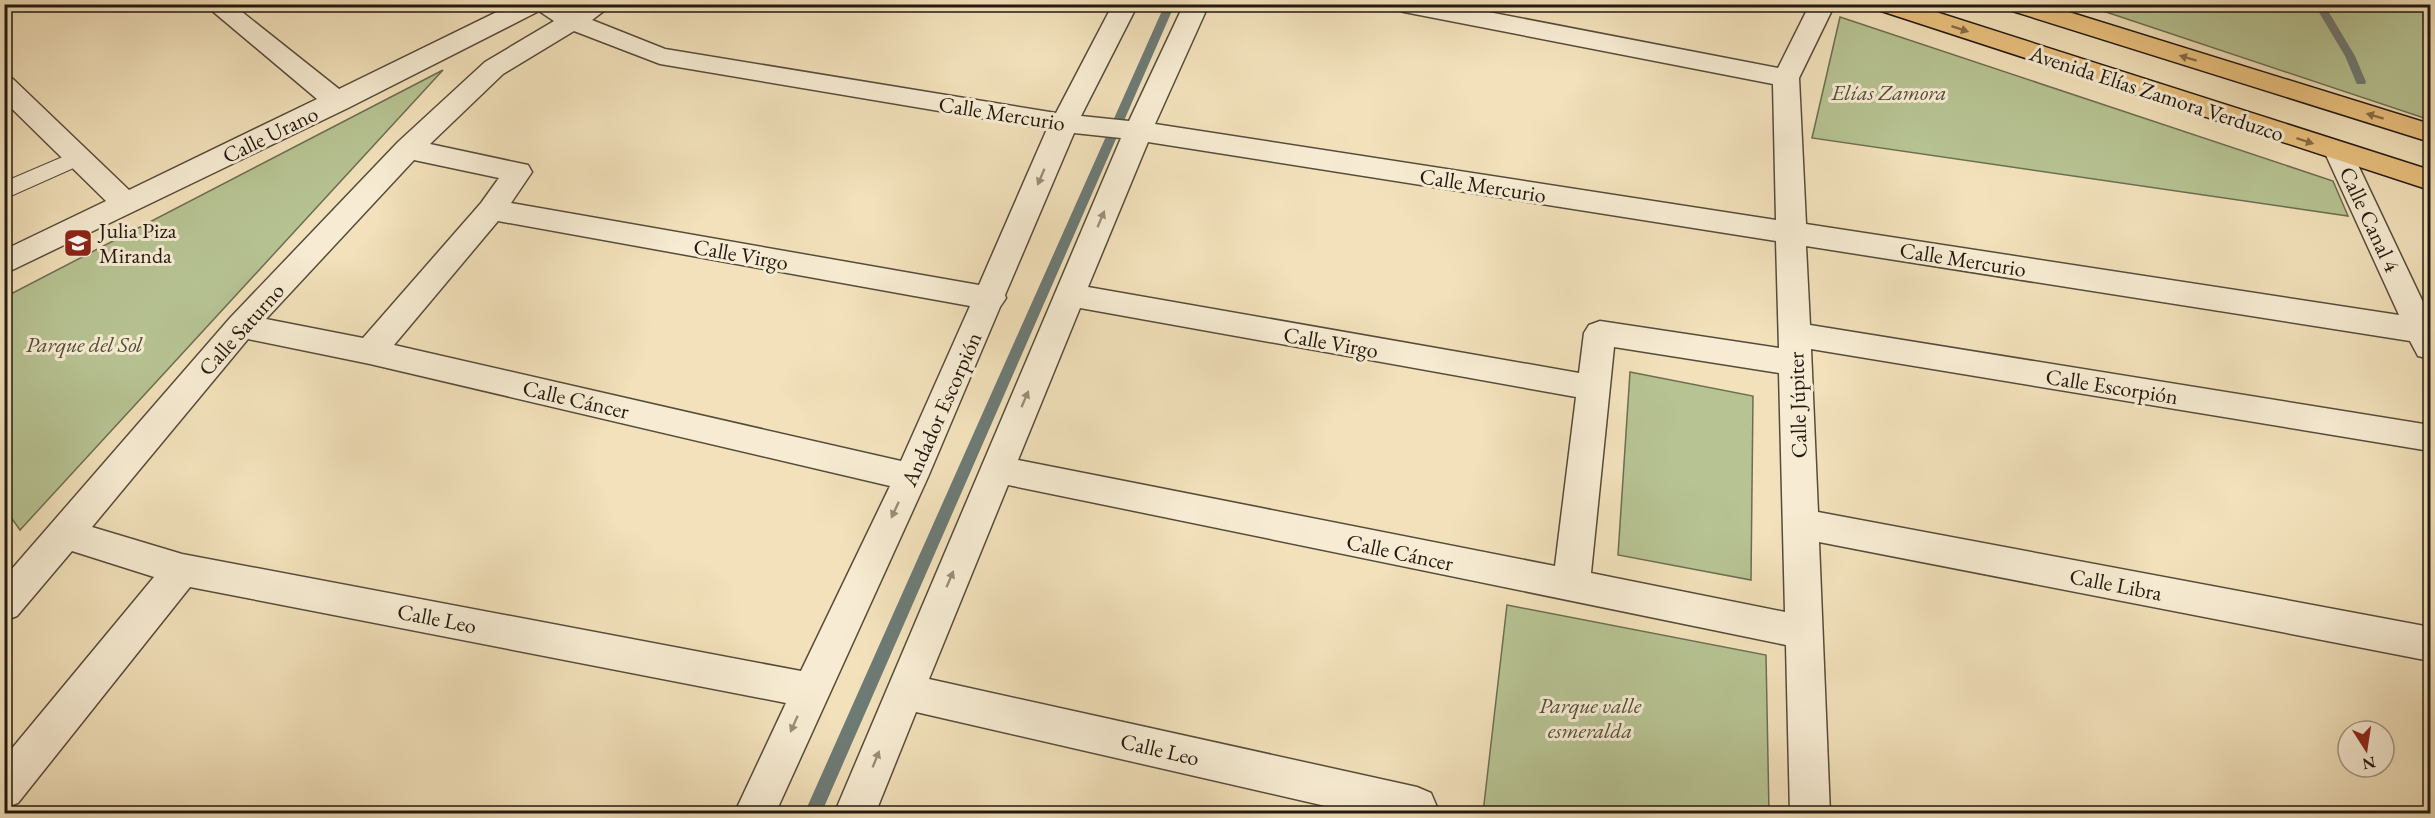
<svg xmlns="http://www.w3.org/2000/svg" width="2435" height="818" font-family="'EB Garamond',serif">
<rect width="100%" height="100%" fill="#f2e1bb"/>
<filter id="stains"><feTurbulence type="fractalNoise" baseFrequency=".00333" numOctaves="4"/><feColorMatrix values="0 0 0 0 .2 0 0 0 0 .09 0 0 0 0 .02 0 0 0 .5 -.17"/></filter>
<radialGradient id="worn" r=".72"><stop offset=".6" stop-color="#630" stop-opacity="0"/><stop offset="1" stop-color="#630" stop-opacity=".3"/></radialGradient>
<path fill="#b7c393" stroke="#6c6e52" stroke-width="1.5" d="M2085 5H2430V120Z
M1840 17 2333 181 2348 216 1812 138Z
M443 70 20 530 5 509V297Z
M1630 372 1753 396 1751 580 1618 555Z
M1507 605 1766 655 1769 813H1483Z"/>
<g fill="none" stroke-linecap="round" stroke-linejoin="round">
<path fill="#6d7b76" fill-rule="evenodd" d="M1165 4H1175L821 814H804Z
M2314 4H2324L2355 56 2366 82 2365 84H2357L2356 82 2345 56Z"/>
<g stroke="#564c3b" stroke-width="2">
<path id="service" d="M79 150 87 152 90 157 87 162 4 199V182Z"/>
</g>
<g stroke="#564c3b" stroke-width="3">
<path id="minor" d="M204 4H232L339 89 513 4H563L572 10 582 4H613L592 20 665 49 1056 113 1113 4H1138L1081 116 1129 121 1184 4H1209L1155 124 1776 220 1773 84 1404 12 1395 9 1392 4H1447L1778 68 1810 4H1835L1799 78 1806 224 2399 315 2325 153 2329 146 2339 144 2349 146 2430 317V359L2418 356 2410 341 1806 246 1810 325 2430 425V451L1811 349 1818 512 2430 627V661L1819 542 1830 814H1790L1786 645 1008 485 929 679 1417 787 1431 793 1437 807 1434 814H1360L916 712 875 814H834L1121 138 1074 133 1005 295 1006 298 1000 307 928 477 775 814H734L786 703 190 587 18 803 4 808V758L154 577 72 551 17 616 4 621V578L230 318 398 142 485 62 554 21 539 11 348 108 4 274V250L106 201 4 101V77L13 79 129 190 317 99ZM574 31 660 64 1047 129 979 285 511 203 532 172 528 165 430 144 503 74ZM1148 142 1776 241 1779 348 1600 321 1589 325 1584 333 1579 373 1088 287ZM414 160 499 178 481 203 363 338 266 319ZM498 221 970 306 901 461 394 345ZM1080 308 1576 397 1555 566 1018 460ZM248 339 370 364 890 486 801 671 182 554 92 527ZM1614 347 1779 373 1785 612 1591 573Z"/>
</g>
<g stroke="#221a10" stroke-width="3">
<path id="primary" d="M1872 4H1911L2430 170V190L1875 9Z
M2003 4H2043L2430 124V142L2006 9Z"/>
</g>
<use href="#service" fill="#f7ecd3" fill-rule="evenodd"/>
<use href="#minor" fill="#f7ecd3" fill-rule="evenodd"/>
<use href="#primary" fill="#e9c07e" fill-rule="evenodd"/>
</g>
<defs><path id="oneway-solid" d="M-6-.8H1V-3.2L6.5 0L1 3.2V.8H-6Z" transform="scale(1.5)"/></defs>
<g fill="#866d47">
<use href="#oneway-solid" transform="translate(1960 29) rotate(18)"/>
<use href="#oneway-solid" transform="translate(2188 58) rotate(-163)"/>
<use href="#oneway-solid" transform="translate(2375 116) rotate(-163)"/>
<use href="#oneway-solid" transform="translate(2305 141) rotate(18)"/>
</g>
<g fill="#978e7b">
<use href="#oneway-solid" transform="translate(1041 177) rotate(113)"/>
<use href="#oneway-solid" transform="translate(1101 219) rotate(-67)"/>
<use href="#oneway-solid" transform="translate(1025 399) rotate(-67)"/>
<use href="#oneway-solid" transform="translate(895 510) rotate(115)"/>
<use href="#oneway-solid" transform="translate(950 579) rotate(-67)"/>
<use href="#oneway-solid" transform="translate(794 724) rotate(114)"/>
<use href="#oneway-solid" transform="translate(876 759) rotate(-68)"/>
</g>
<defs>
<g id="school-square" transform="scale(1.5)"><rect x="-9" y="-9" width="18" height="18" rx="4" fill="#8f2418" stroke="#f7ecd3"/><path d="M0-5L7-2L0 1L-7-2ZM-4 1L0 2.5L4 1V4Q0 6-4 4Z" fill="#fff"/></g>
</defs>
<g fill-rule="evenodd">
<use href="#school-square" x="78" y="243"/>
</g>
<g text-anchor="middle" stroke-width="6" stroke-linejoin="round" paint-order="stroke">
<g font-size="22" font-style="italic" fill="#4f4d37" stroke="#f7ecd3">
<text x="1889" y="100">Elías Zamora</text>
<text x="84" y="352">Parque del Sol</text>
<text x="1590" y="713">Parque valle<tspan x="1590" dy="25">esmeralda</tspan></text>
</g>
<g font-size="22" fill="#221a10" stroke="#f7ecd3">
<text transform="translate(2157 93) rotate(18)" y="8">Avenida Elías Zamora Verduzco</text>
<text transform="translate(1002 113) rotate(9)" y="8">Calle Mercurio</text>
<text transform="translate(270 134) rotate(-26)" y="8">Calle Urano</text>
<text transform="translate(1483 185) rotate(9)" y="8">Calle Mercurio</text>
<text transform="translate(2370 219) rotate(65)" y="8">Calle Canal 4</text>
<text transform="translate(741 254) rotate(10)" y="8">Calle Virgo</text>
<text transform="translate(1963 259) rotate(9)" y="8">Calle Mercurio</text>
<text transform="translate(241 329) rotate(-48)" y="8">Calle Saturno</text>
<text transform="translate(1331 342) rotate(10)" y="8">Calle Virgo</text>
<text transform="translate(2112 386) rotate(9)" y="8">Calle Escorpión</text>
<text transform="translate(576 399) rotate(13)" y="8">Calle Cáncer</text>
<text transform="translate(1797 405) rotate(-92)" y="8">Calle Júpiter</text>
<text transform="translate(941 409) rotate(-66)" y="8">Andador Escorpión</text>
<text transform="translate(1400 552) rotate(12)" y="8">Calle Cáncer</text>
<text transform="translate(2116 584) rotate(11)" y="8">Calle Libra</text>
<text transform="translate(437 618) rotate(11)" y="8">Calle Leo</text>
<text transform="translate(1160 749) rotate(13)" y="8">Calle Leo</text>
</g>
<g font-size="22" fill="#221a10" stroke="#f7ecd3" text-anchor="start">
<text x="99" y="238">Julia Piza<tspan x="99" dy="25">Miranda</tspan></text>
</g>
</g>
<rect width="2435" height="818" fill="none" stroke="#f2e1bb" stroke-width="24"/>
<rect x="6" y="6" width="2423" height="806" fill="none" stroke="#221a10" stroke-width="3"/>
<rect x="12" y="12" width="2411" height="794" fill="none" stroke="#221a10" stroke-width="1.5"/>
<g transform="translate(2366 749) rotate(168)"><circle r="28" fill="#f7ecd3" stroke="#a29885" stroke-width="1.5"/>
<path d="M0-4.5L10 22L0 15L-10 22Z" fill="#8f2418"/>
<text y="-9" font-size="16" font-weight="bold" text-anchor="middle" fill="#221a10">N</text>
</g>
<rect width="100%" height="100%" filter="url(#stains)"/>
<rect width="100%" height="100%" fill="url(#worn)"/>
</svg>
